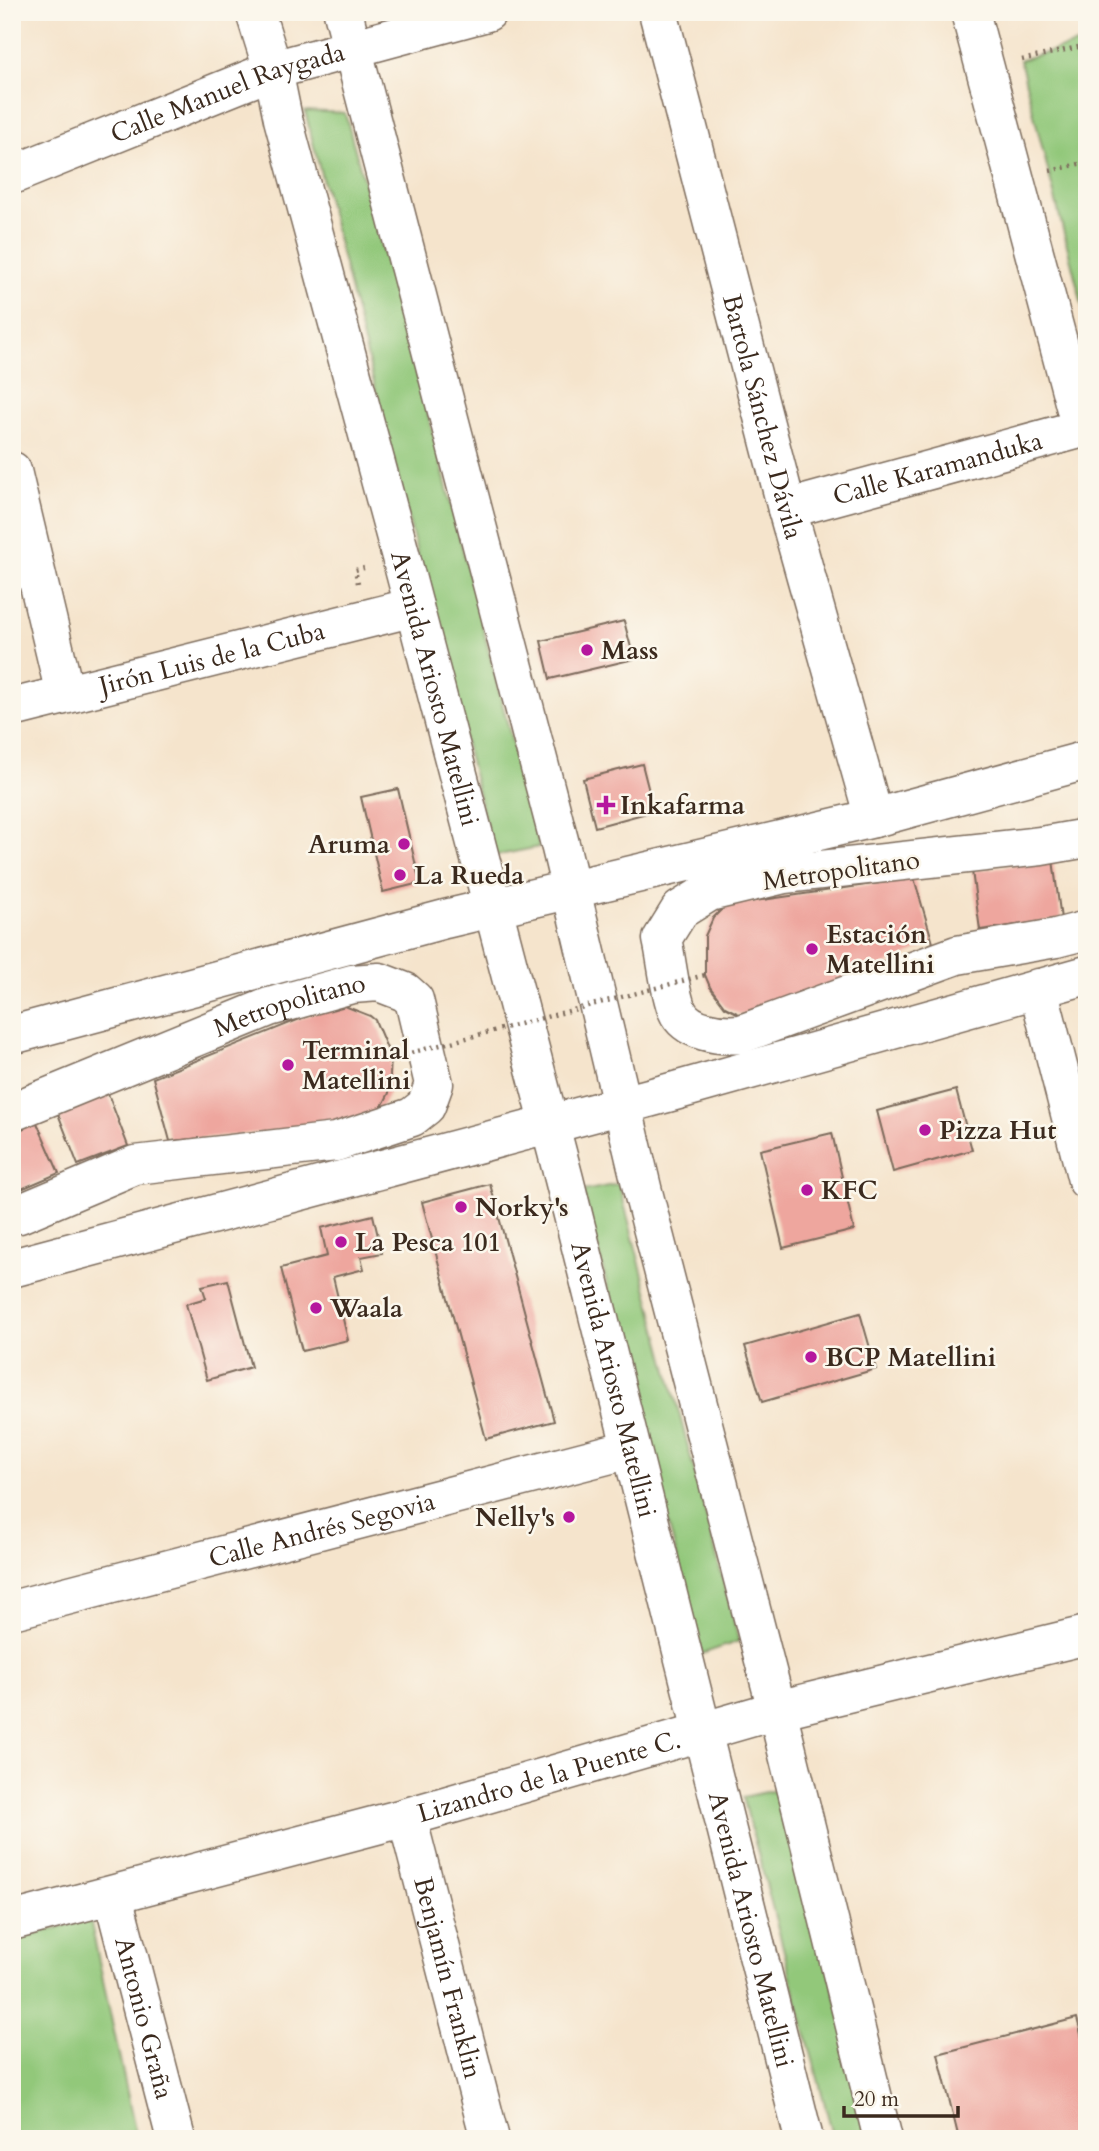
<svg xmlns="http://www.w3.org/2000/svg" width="1099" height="2151" font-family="Cardo,serif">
<rect width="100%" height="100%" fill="#fbf7ec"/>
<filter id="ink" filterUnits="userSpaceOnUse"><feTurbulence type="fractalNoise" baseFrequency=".0143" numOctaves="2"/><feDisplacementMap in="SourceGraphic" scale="14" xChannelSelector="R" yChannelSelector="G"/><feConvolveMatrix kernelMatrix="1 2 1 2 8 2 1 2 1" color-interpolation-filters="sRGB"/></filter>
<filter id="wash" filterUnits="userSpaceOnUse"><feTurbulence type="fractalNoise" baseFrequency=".00686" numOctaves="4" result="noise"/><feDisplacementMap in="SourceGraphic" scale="28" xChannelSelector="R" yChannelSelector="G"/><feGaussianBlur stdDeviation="1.57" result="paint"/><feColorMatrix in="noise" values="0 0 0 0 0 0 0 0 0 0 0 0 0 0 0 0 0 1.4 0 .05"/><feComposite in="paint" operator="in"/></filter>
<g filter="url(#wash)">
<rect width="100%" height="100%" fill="#f5e4cc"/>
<path fill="#92c87a" stroke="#66794c" stroke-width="2" d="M1087 41V324L1020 60Z
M305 111 345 113 431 426 539 847 494 856Z
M619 1184 739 1641 702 1654 583 1191Z
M781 1789 873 2139H834L743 1797Z
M90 1919 137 2139H12V1940Z"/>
<g id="blocks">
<path fill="#eea69e" d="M624 621 634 659 550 679 541 641Z
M642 764 654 811 595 827 583 779Z
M398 789 420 883 383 892 361 797Z
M1053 860 1061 919 980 930 972 871Z
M914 878 933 943 780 1012 749 1016 739 1014 725 1007 710 987 705 975V936L713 918 721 910V906Z
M345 1001 347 1007 370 1016 375 1020 391 1058 389 1093 384 1103 378 1110 351 1124 170 1141 153 1078Z
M105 1086 128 1146 78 1165 55 1106Z
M956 1090 972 1150 893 1172 877 1111Z
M34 1116 59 1173 12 1193V1126Z
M832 1133 854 1230 783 1248 760 1150Z
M490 1184 554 1421 486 1439 422 1202Z
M373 1215 382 1253 361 1257 364 1269 333 1277 348 1340 302 1351 281 1268 327 1256 321 1228Z
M228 1280 251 1367 207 1380 186 1304 206 1298 202 1286Z
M860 1313 876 1369 762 1402 745 1346Z
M1077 2018 1087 2059V2139H959L938 2054Z"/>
</g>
</g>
<g filter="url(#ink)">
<use href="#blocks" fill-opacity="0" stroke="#7c6b5b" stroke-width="2"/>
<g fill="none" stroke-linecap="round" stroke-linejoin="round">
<g stroke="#7c6b5b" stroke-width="41">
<g id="minor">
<path id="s1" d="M658 12 787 509 874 818"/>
<path d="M970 12 1081 428"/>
<path id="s2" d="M12 175 273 70 487 12"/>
<path d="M12 471 65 694"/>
<path id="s3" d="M787 509 1087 427"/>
<path id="s4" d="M12 708 414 607"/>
<path d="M1087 838 1041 846 784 874 709 892 680 910 662 939C667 960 669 990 677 1010 686 1032 720 1036 741 1034L957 955 1056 938 1087 930"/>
<path d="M1038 988 1087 1180"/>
<path id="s5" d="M12 1112 269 1007 352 984 379 982 405 992 414 1000 434 1084 426 1106 412 1117 336 1142 135 1165 19 1214H12"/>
<path id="s6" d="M12 1610 630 1449"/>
<path id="s7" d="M407 1817 490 2139"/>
<path id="s8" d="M113 1896 176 2139"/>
<path id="s9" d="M12 1921 407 1817 777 1710 1087 1635"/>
</g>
</g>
<g stroke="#7c6b5b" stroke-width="41">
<g id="major">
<path id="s10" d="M255 12 273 70 283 119 401 557 564 1179 804 2139"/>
<path d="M343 12 561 848 643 1192 777 1710 883 2139"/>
<path d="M12 1035 445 919 874 818 1087 760"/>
<path d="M12 1268 675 1091 1087 975"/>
</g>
</g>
<path stroke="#7c6b5b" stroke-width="4.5" stroke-dasharray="2 5" stroke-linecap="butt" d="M1022 60 1087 45
M1050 171 1087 162
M358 583 355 570 364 568"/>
<use href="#minor" stroke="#fff" stroke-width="38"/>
<use href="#major" stroke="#fff" stroke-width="38"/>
<path stroke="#7c6b5b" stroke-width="4.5" stroke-dasharray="2 5" stroke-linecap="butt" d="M391 1058 705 975"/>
</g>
</g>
<g fill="#b5179e" stroke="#fbf7ec" stroke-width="2.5">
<circle cx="587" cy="650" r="7"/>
<path d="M602.5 794.5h7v7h7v7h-7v7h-7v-7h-7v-7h7z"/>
<circle cx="404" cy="844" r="7"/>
<circle cx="400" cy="875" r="7"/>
<circle cx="812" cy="949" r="7"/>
<circle cx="288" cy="1065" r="7"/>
<circle cx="925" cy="1130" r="7"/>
<circle cx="807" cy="1190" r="7"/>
<circle cx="461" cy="1207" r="7"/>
<circle cx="341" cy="1242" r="7"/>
<circle cx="316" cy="1308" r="7"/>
<circle cx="811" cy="1357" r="7"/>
<circle cx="569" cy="1517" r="7"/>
</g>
<g text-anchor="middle" stroke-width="5" stroke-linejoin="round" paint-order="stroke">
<g font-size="26" fill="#3b2a1e" stroke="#fbf7ec">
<text dy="9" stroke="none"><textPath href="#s2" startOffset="231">Calle Manuel Raygada</textPath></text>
<text dy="9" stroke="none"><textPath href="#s1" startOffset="418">Bartola Sánchez Dávila</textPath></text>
<text dy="9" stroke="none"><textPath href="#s3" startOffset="156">Calle Karamanduka</textPath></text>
<text dy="9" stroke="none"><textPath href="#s4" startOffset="206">Jirón Luis de la Cuba</textPath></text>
<text dy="9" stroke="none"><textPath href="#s10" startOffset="700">Avenida Ariosto Matellini</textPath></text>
<text transform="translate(841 870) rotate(-8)" y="9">Metropolitano</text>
<text dy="9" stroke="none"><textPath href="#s5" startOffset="298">Metropolitano</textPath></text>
<text dy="9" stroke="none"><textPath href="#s10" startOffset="1414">Avenida Ariosto Matellini</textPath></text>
<text dy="9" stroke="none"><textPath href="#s6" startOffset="320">Calle Andrés Segovia</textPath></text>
<text dy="9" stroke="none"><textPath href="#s9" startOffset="556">Lizandro de la Puente C.</textPath></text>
<text dy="9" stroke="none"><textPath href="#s10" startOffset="1981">Avenida Ariosto Matellini</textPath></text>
<text dy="9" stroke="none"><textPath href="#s7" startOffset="166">Benjamín Franklin</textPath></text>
<text dy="9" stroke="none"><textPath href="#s8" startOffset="126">Antonio Graña</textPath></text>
</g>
<g font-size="26" font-weight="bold" fill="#3b2a1e" stroke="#fbf7ec" text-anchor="start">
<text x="601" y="659">Mass</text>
<text x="620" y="814">Inkafarma</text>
<text x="390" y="853" text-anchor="end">Aruma</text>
<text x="414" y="884">La Rueda</text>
<text x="826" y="943">Estación<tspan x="826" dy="30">Matellini</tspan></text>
<text x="302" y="1059">Terminal<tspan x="302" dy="30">Matellini</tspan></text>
<text x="939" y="1139">Pizza Hut</text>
<text x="821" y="1199">KFC</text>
<text x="475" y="1216">Norky's</text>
<text x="355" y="1251">La Pesca 101</text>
<text x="330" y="1317">Waala</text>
<text x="825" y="1366">BCP Matellini</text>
<text x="555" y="1526" text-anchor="end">Nelly's</text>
</g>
</g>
<rect width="1099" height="2151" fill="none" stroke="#fbf7ec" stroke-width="42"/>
<path d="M844 2106v10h114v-10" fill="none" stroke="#3b2a1e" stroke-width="3.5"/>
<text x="854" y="2106" font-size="21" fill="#3b2a1e" stroke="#fbf7ec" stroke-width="5" paint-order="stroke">20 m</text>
</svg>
